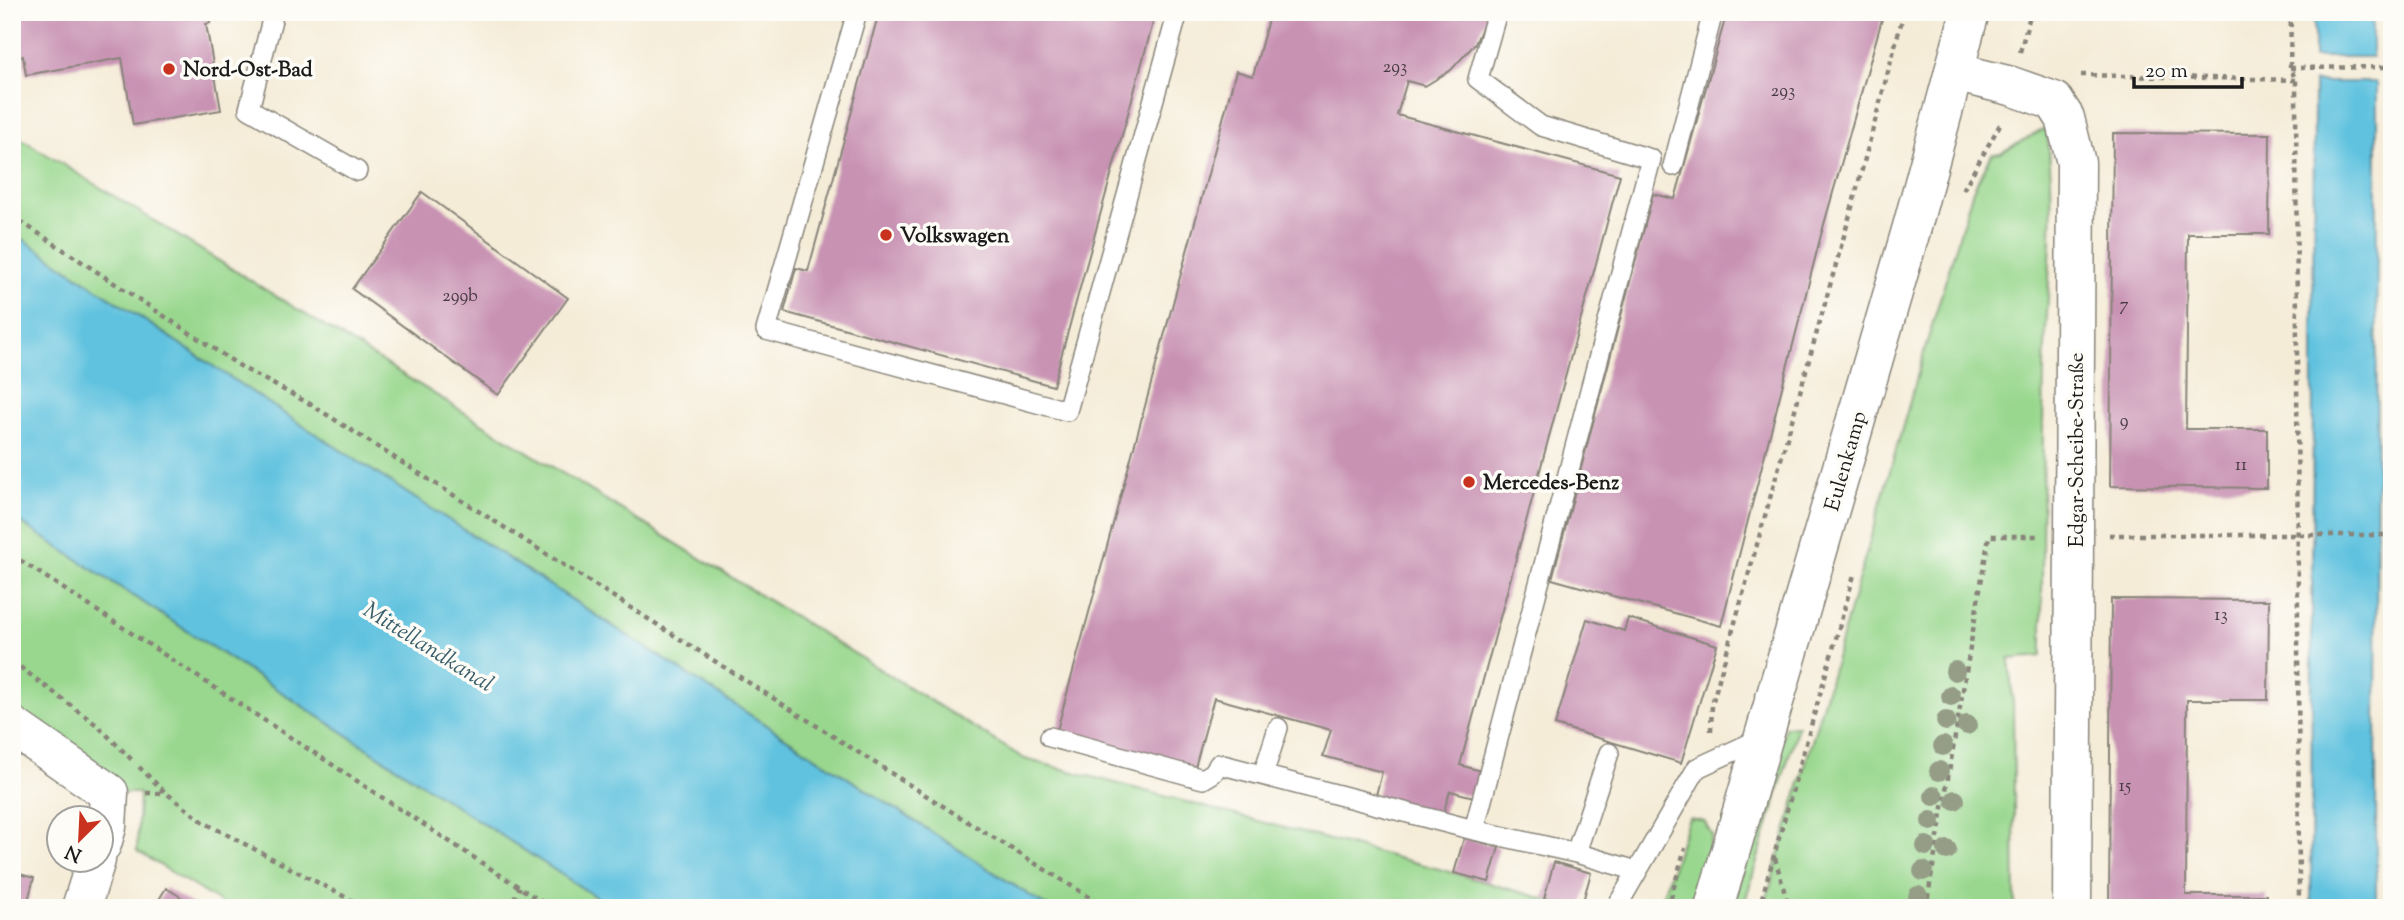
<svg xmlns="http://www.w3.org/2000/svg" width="2404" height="920" font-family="'Sorts Mill Goudy',serif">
<rect width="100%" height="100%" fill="#fdfcf7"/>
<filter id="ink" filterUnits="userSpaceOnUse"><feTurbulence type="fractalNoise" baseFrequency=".0143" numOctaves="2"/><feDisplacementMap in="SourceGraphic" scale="14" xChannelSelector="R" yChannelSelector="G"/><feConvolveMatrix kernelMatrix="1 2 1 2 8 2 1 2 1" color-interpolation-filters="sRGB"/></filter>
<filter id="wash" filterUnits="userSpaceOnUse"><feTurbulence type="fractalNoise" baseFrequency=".00686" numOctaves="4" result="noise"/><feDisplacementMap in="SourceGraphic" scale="28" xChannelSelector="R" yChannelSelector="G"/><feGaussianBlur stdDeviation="1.57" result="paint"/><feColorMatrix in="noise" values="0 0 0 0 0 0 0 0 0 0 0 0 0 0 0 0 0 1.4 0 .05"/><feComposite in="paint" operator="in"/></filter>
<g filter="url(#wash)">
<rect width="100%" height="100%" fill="#f5ecd8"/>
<path fill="#98d78d" stroke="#5a7a54" stroke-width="2" d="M2046 128C2058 204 2047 291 2044 368 2042 464 2042 560 2042 656L2009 659 2013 703 2015 908H1764L1927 342 1973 190 1992 154 2000 153Z
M12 133 1025 759 1454 873 1575 908H1049L294 420 12 232Z
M12 517 613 908H229L137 851 139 793H109L12 726Z
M1798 726 1743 908H1731L1785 727Z
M1689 818 1704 821 1712 835 1691 908H1637L1647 898 1660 903Z"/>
<path fill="#61c2df" stroke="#3e6f7e" stroke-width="2" d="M2314 12H2372V57H2314Z
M2314 82H2377L2376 908H2311Z
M12 232 294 420 1049 908H613L12 517Z"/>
<g id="blocks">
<path fill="#c892b3" d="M12 12H203L204 18 209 17 210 23 206 24 221 110 133 125 122 58 26 75 23 56 16 58 12 63Z
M879 12H1156L1053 386 784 312 796 268 808 271Z
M1270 12H1489L1475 44 1451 70 1425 86 1407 81 1397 115 1620 175 1460 765 1481 771 1474 797 1450 791 1442 817 1375 799 1382 772 1323 756 1331 730 1214 698 1194 771 1056 734 1236 71 1253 76Z
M1727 12H1884L1821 235 1721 626 1552 579 1653 194 1675 199Z
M2113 133 2270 134 2269 234H2188L2186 429H2267V488L2110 486Z
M422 192 568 298 498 395 352 289Z
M2111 599 2269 600 2268 700H2187L2186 895H2267V908H2109Z
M1628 618 1717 645 1681 763 1555 725 1587 619 1624 631Z
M1464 838 1499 847 1489 882 1454 873Z
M1554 862 1591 873 1581 908 1544 899Z
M12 872 34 878 26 908H12Z
M166 888 199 908H154Z"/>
</g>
</g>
<g filter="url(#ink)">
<use href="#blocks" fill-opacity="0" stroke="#88847a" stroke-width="2"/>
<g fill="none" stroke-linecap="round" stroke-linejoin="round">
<g stroke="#88847a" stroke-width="22">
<path id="service" d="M274 12 249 109 357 171
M857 12 766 330 1067 411 1178 12
M1673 166 1713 12
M1050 737 1203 779 1213 773 1219 764 1474 830 1576 853 1637 871
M1263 775 1278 728
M1474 830 1651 159 1541 126 1478 79 1497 12
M1576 853 1609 753
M1616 908 1697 768 1762 738"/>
</g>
<g stroke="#88847a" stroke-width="41">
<path id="minor" d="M1954 72 2011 86 2054 101 2065 118 2076 163 2072 908
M12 726 109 793 107 827 102 844
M81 908 96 860"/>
</g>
<g stroke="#88847a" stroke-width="41">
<path id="tertiary" d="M1714 908 1912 227 1970 12"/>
</g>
<path stroke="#88847a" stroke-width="4.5" stroke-dasharray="5 5" stroke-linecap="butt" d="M2291 12 2290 68 2296 80 2299 908
M2020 52 2031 12
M2290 68 2392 67
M2081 75 2296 80
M1963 190 2002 121
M12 216 243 368 310 404 957 815 1107 908
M2109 535H2392
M12 555 551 908
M12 661 98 726 133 761
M1711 731 1712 704 1851 211 1904 12
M139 767 166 793 205 823 366 908
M146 793H165
M1775 858 1789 908
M509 908 520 887
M1668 908 1685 848
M1759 908 1854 575
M1926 908 1989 536H2037"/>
<use href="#service" stroke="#fff" stroke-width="19"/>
<use href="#minor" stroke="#fff" stroke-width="38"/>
<use href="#tertiary" stroke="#fff" stroke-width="38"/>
</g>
<g fill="#959d87">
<circle cx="1955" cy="671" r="10"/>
<circle cx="1951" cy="696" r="10"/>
<circle cx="1946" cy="721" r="10"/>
<circle cx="1967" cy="725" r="10"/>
<circle cx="1943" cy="746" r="10"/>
<circle cx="1939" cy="771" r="10"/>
<circle cx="1934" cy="796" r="10"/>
<circle cx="1955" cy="800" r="10"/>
<circle cx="1931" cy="821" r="10"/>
<circle cx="1926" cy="846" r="10"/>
<circle cx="1947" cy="850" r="10"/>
<circle cx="1923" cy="871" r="10"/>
<circle cx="1918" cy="896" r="10"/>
</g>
</g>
<g fill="#c8321e" stroke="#fdfcf7" stroke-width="2.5">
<circle cx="169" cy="69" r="7"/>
<circle cx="886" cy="235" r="7"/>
<circle cx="1469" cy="482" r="7"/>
</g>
<g text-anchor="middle" stroke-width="7" stroke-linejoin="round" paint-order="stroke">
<g font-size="18" fill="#473a42">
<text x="1395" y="72">293</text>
<text x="1783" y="96">293</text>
<text x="460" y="301">299b</text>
<text x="2124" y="310">7</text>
<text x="2124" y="426">9</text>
<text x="2241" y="470">11</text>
<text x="2221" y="620">13</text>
<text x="2125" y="791">15</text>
</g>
<g font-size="21" font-weight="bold" fill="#1c1c1c" stroke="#fdfcf7" text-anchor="start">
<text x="183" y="76">Nord-Ost-Bad</text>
<text x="900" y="242">Volkswagen</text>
<text x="1483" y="489">Mercedes-Benz</text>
</g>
<g font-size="21" fill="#1c1c1c" stroke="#fdfcf7">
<text transform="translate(2076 450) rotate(-90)" y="7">Edgar-Scheibe-Straße</text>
<text transform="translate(1845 461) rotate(-74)" y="7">Eulenkamp</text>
</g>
<g font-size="23" font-style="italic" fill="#385e6a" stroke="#fdfcf7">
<text transform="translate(429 646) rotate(32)" y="8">Mittellandkanal</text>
</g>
</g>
<rect width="2404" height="920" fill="none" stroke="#fdfcf7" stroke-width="42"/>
<g transform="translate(80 839) rotate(204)"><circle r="33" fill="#fdfcf7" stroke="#a3a29f" stroke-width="2"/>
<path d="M0-5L12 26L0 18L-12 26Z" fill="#c8321e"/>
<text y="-10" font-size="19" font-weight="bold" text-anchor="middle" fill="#1c1c1c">N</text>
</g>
<path d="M2134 77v10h108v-10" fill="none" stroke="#1c1c1c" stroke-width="3.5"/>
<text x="2145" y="77" font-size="21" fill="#1c1c1c" stroke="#fdfcf7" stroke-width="5" paint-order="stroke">20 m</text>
</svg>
